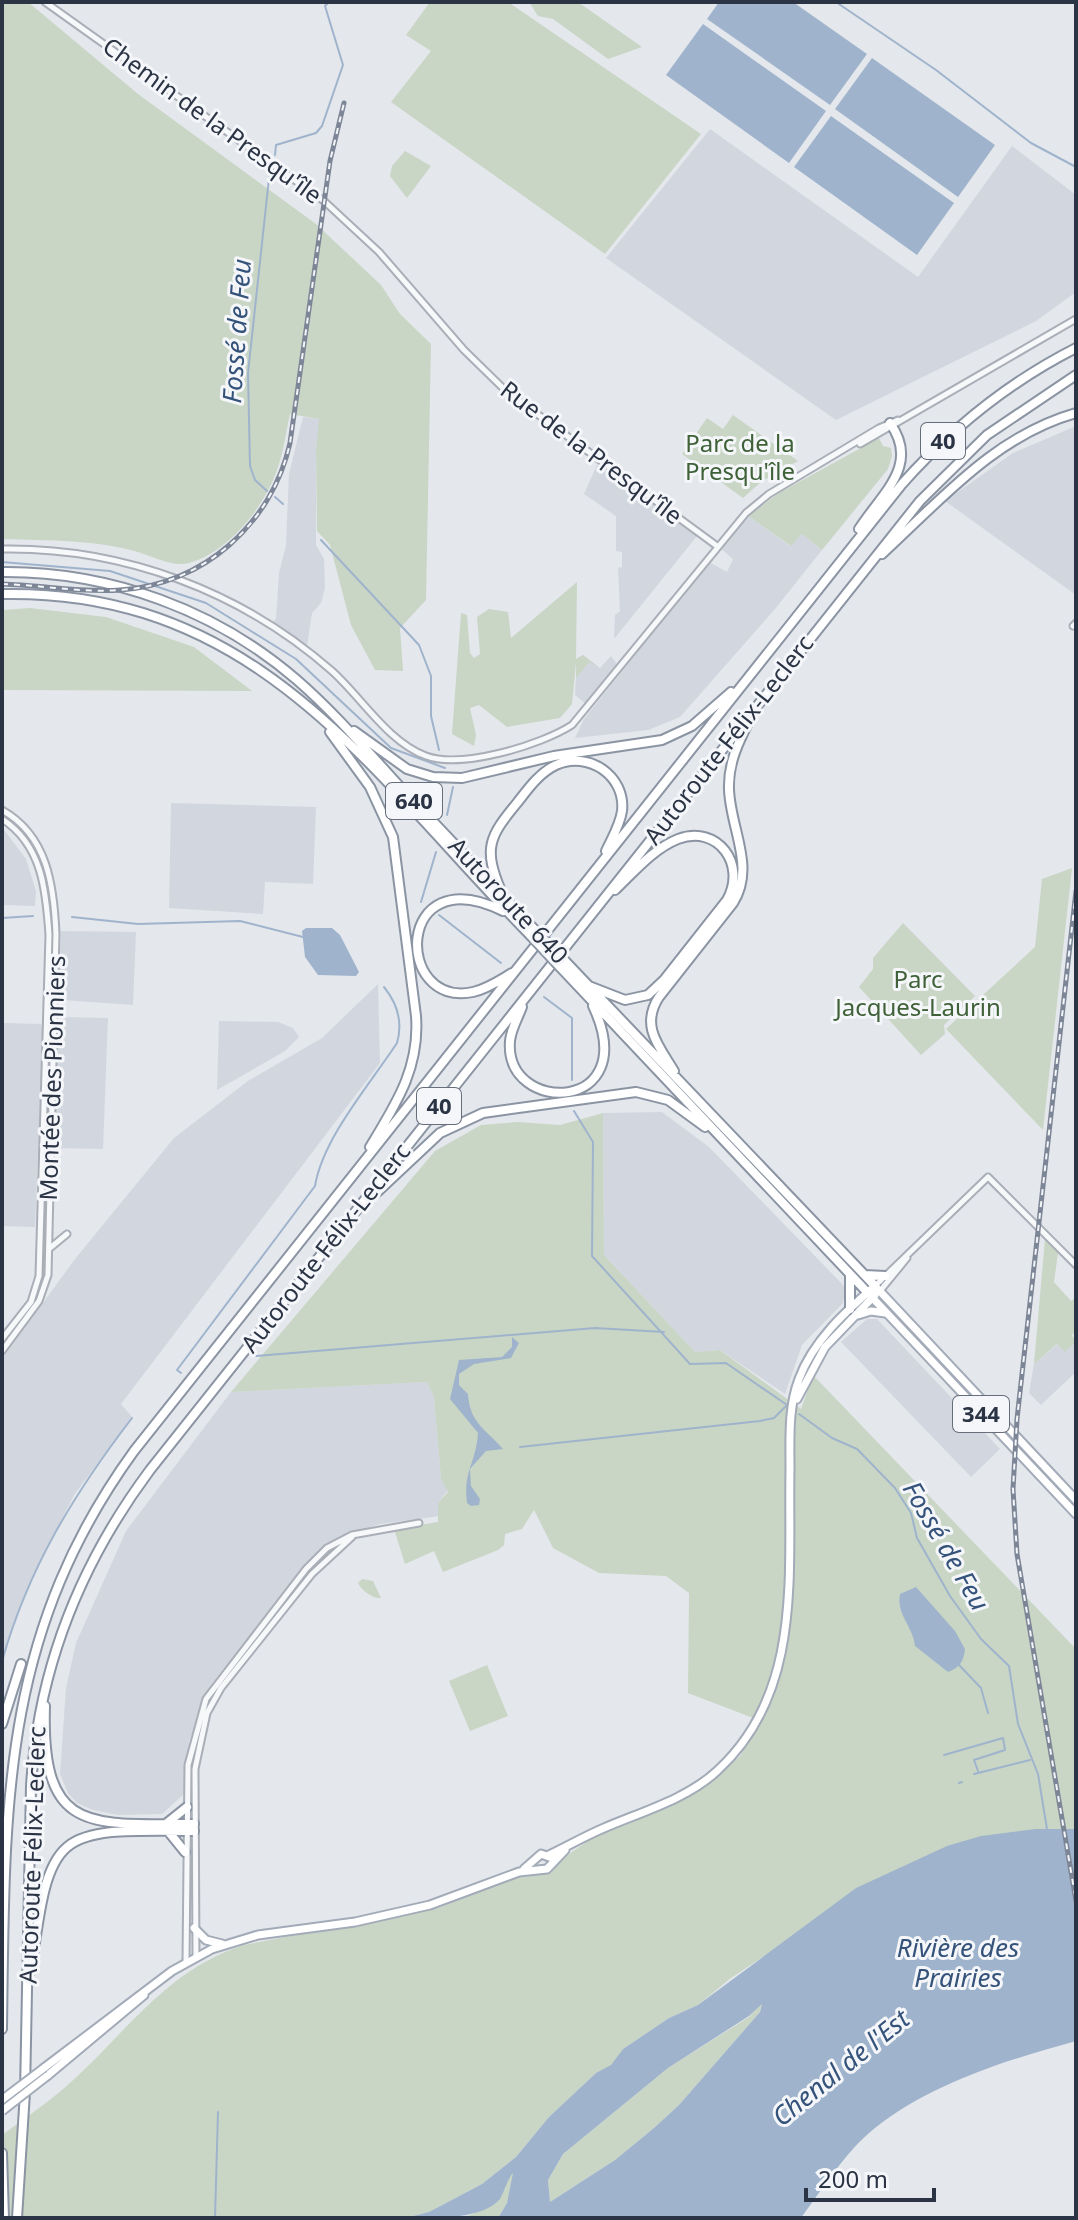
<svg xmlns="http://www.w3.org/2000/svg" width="1078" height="2220" font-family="'Noto Sans',sans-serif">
<rect width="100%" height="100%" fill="#e4e7ec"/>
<path fill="#d2d6de" d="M710 129 918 277 1012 146 1076 195V292L1036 321 836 420 606 258Z
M303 417 320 419 316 450V545L324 559 325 588 321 603 312 613 307 646 273 621 276 619 279 573 286 545 289 474Z
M1076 426V595L945 501 1013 453Z
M597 465 697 536 614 639 615 615 620 611 618 568 622 567V552L616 551V516L584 494Z
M748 516 790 546 802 534 822 550 775 609 680 717 648 730 575 738 584 719 709 562 727 572 733 559 720 548Z
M583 655 600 668 611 656 617 664 586 704 575 695 577 659Z
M171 803 316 807 313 884 265 882 263 914 169 908Z
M2 827 26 859 36 891 35 906 2 905Z
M61 931 136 932 133 1005 63 1000 59 987Z
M378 984 380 1063 121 1404 132 1417 74 1495 35 1572 12 1628 2 1667V1359L75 1259 174 1138 248 1081 322 1038Z
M58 1017 108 1018 103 1149 54 1148Z
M219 1021 278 1022 293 1028 299 1037 285 1051 217 1090Z
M2 1023 41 1024 43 1028 35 1227 2 1226Z
M662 1112 709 1147 846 1288 843 1303 802 1345 785 1394 720 1350 695 1352 604 1255 603 1113Z
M867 1319H877L1000 1449 971 1477 841 1342Z
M1076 1342V1372L1041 1405 1029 1393 1034 1364 1058 1344 1065 1351Z
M427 1382 434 1397 441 1478 448 1490 438 1503 440 1516 380 1524 344 1535 303 1567 212 1683 189 1741 184 1794 162 1814 118 1815 93 1810 77 1803 68 1793 60 1774 66 1688 76 1643 126 1531 231 1392Z"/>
<path fill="#c9d6c5" d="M2 2H28L138 94 316 224 381 285 400 314 431 344 426 600 400 628 403 671 375 670 351 625 330 545 317 531 316 450 319 419 290 414C286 431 284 450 278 467 266 505 229 552 189 563 173 567 156 558 141 553 97 539 49 541 2 539Z
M430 2H508L701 134 605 254 391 102 431 51 406 35Z
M529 2H578L642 47 608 59 553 19 538 16Z
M405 151 431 166 407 198 390 176 392 166Z
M733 415 798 461 762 481 743 498 682 454 707 418 723 429Z
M879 438 883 446 891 448 892 456 888 469 822 550 802 534 791 546 748 516 779 493Z
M577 582 576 659 583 655 597 666 589 662 576 678V663L572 704 560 718 507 727 479 705 470 708 476 735 474 746 452 734 461 613 467 615 470 653 474 658 480 654 477 617 489 609 508 612 511 638Z
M30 608 106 617 194 647 252 691 2 690V610Z
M1072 868 1043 1130 946 1029 1035 947 1042 879Z
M903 923 975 996 944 1025 945 1034 921 1055 859 987 873 969V958Z
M603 1113 604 1255 695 1352 720 1350 801 1409 813 1375 1076 1649V1829H1035L799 1933 731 1978 698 2005 669 2018 623 2049 611 2066 596 2073 549 2117 516 2157 482 2184 429 2212 405 2218H2V2135C22 2120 43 2106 62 2090 123 2038 164 1970 244 1945L439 1908 509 1879 551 1873 559 1861 592 1838 705 1786 740 1756 761 1721 688 1693 689 1593 666 1576 599 1573 553 1548 534 1510 522 1529 505 1534 504 1545 498 1550 443 1572 434 1551 405 1564 394 1529 438 1522V1503L448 1492 441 1479 434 1397 427 1382 231 1392 435 1151 481 1125 518 1122 560 1125Z
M1045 1239 1058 1253 1054 1282 1071 1301 1076 1297V1331L1072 1335 1076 1342 1065 1352 1057 1344 1034 1364Z
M362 1579 373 1581 381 1598C373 1599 361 1590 358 1583Z
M487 1665 508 1716 470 1731 449 1681Z
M762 2003 760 2012 679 2105 654 2128 615 2160 550 2202 548 2180 563 2154 668 2068 749 2017Z
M515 2173 507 2203 498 2218H463L495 2204 510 2174Z"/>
<path fill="#9fb4cc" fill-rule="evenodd" d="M719 2H793L867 54 830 105 707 19Z
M703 24 826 111 789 163 666 75Z
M872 58 995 145 958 197 835 109Z
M831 116 954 203 917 255 794 167Z
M306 928H332L340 935 359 972 356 976 318 975 305 957 302 931Z
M512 1337 519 1343 511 1358 474 1364 459 1374V1385L468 1394C470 1424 486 1429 503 1449L486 1451 470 1469 471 1486 480 1499 479 1505 471 1506 467 1503C463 1471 476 1463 478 1433L450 1399 459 1360 502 1357 512 1347Z
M916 1587 955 1631 965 1649C964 1660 960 1668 948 1672L915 1646C913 1626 896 1615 900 1594Z
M1035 1829H1076V2041C1007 2060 932 2083 875 2128 846 2151 823 2188 801 2218H498L507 2203 513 2173C508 2178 505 2190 500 2199 482 2220 434 2218 405 2218L429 2212 482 2184 516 2157 549 2117 596 2073 611 2065 623 2049 669 2018 698 2005 856 1888 947 1846 981 1836ZM762 2004 760 2012 679 2105 654 2128 615 2160 550 2202 548 2180 563 2154 668 2068 749 2016Z"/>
<path fill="#e4e7ec" d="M1065 1825 1076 1891V1911L1061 1826Z"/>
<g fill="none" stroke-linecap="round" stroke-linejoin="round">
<path stroke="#9fb4cc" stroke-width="2" d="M836 2 936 70 1031 143 1076 167
M275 155 276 145 316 133 322 126 343 65 325 6 329 2
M267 491 255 480 250 466 248 373 270 169
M275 497 283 504
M321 540 419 645 431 676V716L439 750
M2 562 110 571 206 603 296 659 391 748 445 768
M447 815 453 787
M421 902 436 852
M439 915 501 963
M72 917 138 924 240 921 303 937
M2 918 33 916
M544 997 572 1018V1080
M256 1356 595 1328 664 1332
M181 1373 177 1370 315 1186C323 1138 370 1084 397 1043 403 1022 397 1003 384 987
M799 1414 832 1438 857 1449 895 1488 911 1513 917 1538 950 1596 981 1639 1009 1666 1018 1724 1038 1774 1047 1829
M520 1447 760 1421 774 1418 787 1405 726 1363 690 1364 592 1256 593 1142 574 1111
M2 1661C29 1567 73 1495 132 1418
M959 1665 981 1688 988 1713
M944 1755 1003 1738 1005 1750 974 1760 978 1771
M974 1774 1030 1760
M959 1783 962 1782
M215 2218 218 2112"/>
<g stroke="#a9aeb7" stroke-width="9">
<path id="minor" d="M45 2 324 201 379 252 464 350 507 392 717 546
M860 444 1076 319
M2 549C123 547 241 591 332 671 361 697 388 742 426 756 462 769 541 745 572 725L746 513 769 494 879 428 898 420
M1073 626 1076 623
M2 810C48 836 54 886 56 934L48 1275 39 1301 2 1351
M2 819C42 845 46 890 49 935L39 1276 31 1302 2 1339
M50 1248 67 1234
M875 1286 988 1177 1076 1265
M880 1291 907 1258
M196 1957 195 1769 207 1713 221 1688 312 1574 352 1537
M186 1962 188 1765 206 1699 306 1569 327 1548 352 1535 419 1523"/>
</g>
<g stroke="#a3abb8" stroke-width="11">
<path id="major" d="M867 1292 1076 1514
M858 1315 871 1311 885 1313
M797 1399 825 1347 875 1295
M549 1855C568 1846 585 1836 604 1828 641 1812 687 1799 717 1771 803 1693 788 1574 790 1469 790 1439 788 1407 799 1379 813 1341 845 1312 875 1286L1076 1500
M524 1869 541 1854 552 1858
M194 1928 206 1940 222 1944
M44 2068 172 1971 212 1949 258 1935 355 1922 430 1905 519 1872 547 1869 565 1850
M47 2076 144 1995"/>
</g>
<g stroke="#8b94a3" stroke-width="12">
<path id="highway" d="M859 529C883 492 920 465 890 423
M882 554C942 499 995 436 1076 413
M2 572C110 571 216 610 297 680 335 713 368 752 402 789 447 836 491 883 535 930
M2 594C258 589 371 773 531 936
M354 731 407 769 433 777 462 778 554 756 662 740 692 726 731 692
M330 732 370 787 393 837 416 1016C420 1068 396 1104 370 1147
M501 891C483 848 489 837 517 803 528 789 539 773 556 765 588 750 626 776 622 811 620 825 612 838 606 851
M503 911C394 857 394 1009 473 992 487 989 500 980 512 973
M565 961 875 1286
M560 967 867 1292
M589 986 625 1000 648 995 664 980 727 900C747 865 718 824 678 839 653 849 634 872 615 890
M522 1007C518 1018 511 1029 510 1041 504 1116 644 1114 593 1006
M674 1071C659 1046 640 1026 659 997L733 903C756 867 730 828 729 789 728 763 739 741 750 719
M375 1194 440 1133 483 1113 636 1092 668 1100 705 1127
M865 1275 885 1276
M850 1309V1276
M45 1706C41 1834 89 1824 194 1824
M2 1724 21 1664
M167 1823 187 1807
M168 1831 185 1852
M31 1971C50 1829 54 1829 194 1831
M2 2029C5 1807 0 1636 134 1451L902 484C952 428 1009 382 1076 348
M2 2153 4 2218
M17 2218 25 2092 31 1786C38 1669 80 1564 150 1470L920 501 987 435 1076 375"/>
</g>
<use href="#minor" stroke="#f7f8fa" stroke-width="5"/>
<use href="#major" stroke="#fff" stroke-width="7"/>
<use href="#highway" stroke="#fff" stroke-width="8"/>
<g stroke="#7d8696" stroke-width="5">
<path id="rail" d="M2 584C41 585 81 593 120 590 203 585 272 524 290 443L330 161 344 103
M1076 891 1017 1419 1013 1489 1017 1554 1076 1901"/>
</g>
<use href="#rail" stroke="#f4f6f9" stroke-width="2" stroke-dasharray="6" stroke-linecap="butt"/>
<g stroke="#a3abb8" stroke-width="11" stroke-linecap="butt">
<path id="major-bridge" d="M2 2100 44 2068
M2 2111 47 2076"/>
</g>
<g stroke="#8b94a3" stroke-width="12" stroke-linecap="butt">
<path id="highway-bridge" d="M535 930 565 961
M531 936 560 967"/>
</g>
<use href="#major-bridge" stroke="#fff" stroke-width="7"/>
<use href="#highway-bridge" stroke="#fff" stroke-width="8"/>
</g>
<g text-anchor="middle" stroke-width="6" stroke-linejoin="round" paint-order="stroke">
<g fill="#f4f6f9" stroke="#676e7b" stroke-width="2">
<rect x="921" y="423" width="44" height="36" rx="6"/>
<rect x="386" y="783" width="56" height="36" rx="6"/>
<rect x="417" y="1088" width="44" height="36" rx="6"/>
<rect x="953" y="1396" width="56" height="36" rx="6"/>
</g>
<g font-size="22" font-weight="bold" fill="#2b3445">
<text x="943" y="449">40</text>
<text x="414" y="809">640</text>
<text x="439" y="1114">40</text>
<text x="981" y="1422">344</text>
</g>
<g font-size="24" fill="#2b3445" stroke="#f4f6f9">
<text transform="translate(212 121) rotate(36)" y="8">Chemin de la Presqu'île</text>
<text transform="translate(591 453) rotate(37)" y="8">Rue de la Presqu'île</text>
<text transform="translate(729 740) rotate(-52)" y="8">Autoroute Félix-Leclerc</text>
<text transform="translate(508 901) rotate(47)" y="8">Autoroute 640</text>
<text transform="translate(53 1078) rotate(-88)" y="8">Montée des Pionniers</text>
<text transform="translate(326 1248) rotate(-52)" y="8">Autoroute Félix-Leclerc</text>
<text transform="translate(33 1855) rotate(-88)" y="8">Autoroute Félix-Leclerc</text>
</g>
<g font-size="24" fill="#3f6138" stroke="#f4f6f9">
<text x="740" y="452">Parc de la<tspan x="740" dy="28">Presqu'île</tspan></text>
<text x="918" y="988">Parc<tspan x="918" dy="28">Jacques-Laurin</tspan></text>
</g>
<g font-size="26" font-style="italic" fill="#34527a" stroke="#f4f6f9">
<text transform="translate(237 331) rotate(-86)" y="9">Fossé de Feu</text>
<text transform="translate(946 1546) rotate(60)" y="9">Fossé de Feu</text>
<text x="958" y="1957">Rivière des<tspan x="958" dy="30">Prairies</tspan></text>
<text transform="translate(841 2068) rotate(-39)" y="9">Chenal de l'Est</text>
</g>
</g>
<rect width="1078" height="2220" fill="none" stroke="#2b3445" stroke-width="8"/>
<path d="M806 2188v12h128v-12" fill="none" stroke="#2b3445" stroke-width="4"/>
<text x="818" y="2188" font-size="24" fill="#2b3445" stroke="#f4f6f9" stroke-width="6" paint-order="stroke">200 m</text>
</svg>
